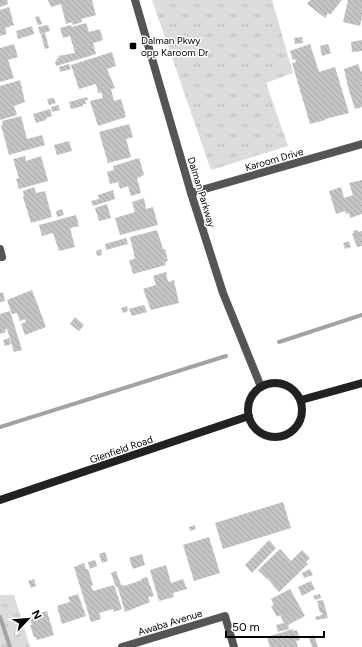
<svg xmlns="http://www.w3.org/2000/svg" width="362" height="647" font-family="Figtree,sans-serif">
<defs>
<pattern id="park-tufts" width="24" height="20" patternUnits="userSpaceOnUse"><rect width="24" height="20" fill="#dcdcdc"/><path d="M3 7l-1-3M5 7V3M7 7l1-3M15 17l-1-3M17 17v-4M19 17l1-3" fill="none" stroke="#bbb"/></pattern>
<pattern id="building-back-hatch" width="6" height="6" patternUnits="userSpaceOnUse"><rect width="6" height="6" fill="#c4c4c4"/><path d="M-1 5l2 2M0 0l6 6M5-1l2 2" fill="none" stroke="#a7a7a7"/></pattern>
</defs>
<rect width="100%" height="100%" fill="#fff"/>
<path fill="url(#park-tufts)" d="M152 0H272L293 73 266 83 288 146 211 170Z
M0 595H14L30 647H0Z"/>
<g fill="none" stroke-linecap="round" stroke-linejoin="round">
<path stroke="#a3a3a3" stroke-width="4" d="M279 342 362 315
M0 427 226 356
M0 617 10 647"/>
</g>
<path fill="url(#building-back-hatch)" d="M0 0H7L8 4 0 7Z
M48 0H92L96 15 81 19 82 22 73 25 72 22 66 24 61 4 51 7Z
M310 0H342L330 15 328 13 325 18 307 4Z
M348 0H362V17L360 26 343 22Z
M9 7 14 25 5 28 7 34 0 36V10Z
M39 16 42 24 38 25 35 17Z
M86 23 89 32 100 29 103 40 93 43 96 54 56 66 55 62 57 61 56 59 59 58 58 56 75 53 70 36 63 38 60 28 71 25 72 27Z
M48 25 50 31 40 34 38 27Z
M32 26 34 34 18 39 16 31Z
M45 33 49 48 45 49 41 34Z
M302 37 303 43 295 44 294 38Z
M362 40V51L352 52 351 42Z
M14 44 18 57 8 60 14 78 0 82V48Z
M310 44 319 72 335 67 349 113 325 119V120L310 124 292 63 296 62 295 59 293 60 290 51Z
M328 44 331 53 322 56 320 46Z
M112 52 116 66 107 69 115 88 111 89 114 101 121 99 126 117 98 126 90 101 103 98 101 92 98 93 96 84 79 89 71 65Z
M69 64 71 69 60 72 59 67Z
M358 64 361 72 362 71V107L355 109 348 87 344 69Z
M20 80 25 102 14 106 17 115 0 120V86Z
M87 97 88 100H85L86 104H83V106L71 109 69 102Z
M54 98 56 103 49 105 47 99Z
M58 105 60 110 52 112 51 107Z
M50 109 52 116 46 118V120L36 123 33 114Z
M21 116 27 139 42 135 45 145 9 155 1 125H3L2 121Z
M129 124 133 137 126 139 131 157 108 163 99 132Z
M69 141 72 151 57 155 54 145Z
M25 156 26 161 41 156 48 181 19 189 16 179 19 178 13 159Z
M139 158 144 175 137 178 141 193 131 196 128 186 120 189 118 182 110 184 107 172 114 170 113 166Z
M362 180V214L350 218 349 213 346 214 345 211 336 214 329 191 341 187 344 198 353 195 349 183Z
M34 187 36 193 45 191 52 217 31 223 23 197H24L23 191Z
M113 190 115 199 93 206 91 201 99 199 98 195Z
M144 198 146 209 153 207 158 225 120 235 115 218 135 212 132 202Z
M107 204 111 218 99 221 95 208Z
M62 209 64 215 57 217 56 211Z
M76 215 79 226 70 228 75 247 59 251 53 233 42 236 39 225Z
M157 230 163 249H165L168 261 165 262 166 265 133 274 129 260 135 259 130 237Z
M357 230 358 232 362 231V246L357 247 352 234 354 233 353 231Z
M126 238 128 244 106 250 105 244Z
M349 241 351 247 345 249 343 243Z
M101 249 102 255 97 256 96 251Z
M166 272 168 282 174 280 179 303 151 310 143 289 156 285 153 276Z
M32 290 46 327 25 335 21 324 26 322 25 319 20 321 17 313 12 314 7 300Z
M3 292 5 301 0 302V293Z
M144 305 147 312 132 316 129 309Z
M127 306 128 311 123 313 121 308Z
M10 311 22 350 14 352 7 329H5L6 332 0 334V314Z
M75 317 84 325 79 331 70 324Z
M9 338 11 344 5 346 3 340Z
M283 502 291 528 223 549 215 523Z
M195 525 196 529 190 531 189 527Z
M209 537 220 573 194 581 183 545Z
M269 540 276 548 252 573 245 565Z
M280 549 291 561 302 550 310 558 306 562 308 564 279 592 267 578V579L258 570Z
M105 552 108 561 102 563 99 554Z
M142 554 145 565 133 569 129 558Z
M95 560 97 566 90 569 88 562Z
M84 563 86 569H88L93 585 91 586 93 591 114 585 122 609 114 612 113 609 99 613 101 619 91 622 74 567Z
M166 565 171 583 183 579 187 589 173 593 174 597 159 601 150 570Z
M310 569 313 575 304 578 302 573Z
M116 571 121 585H123L124 586 142 580 141 579 147 577 154 596 148 597 150 602 125 612 118 588 119 587H116L111 573Z
M34 579 36 586 31 588 28 581Z
M311 581 315 589 302 596 298 587Z
M290 589 305 616 288 625 289 629 278 632 276 625 284 623 280 615 277 617 271 606 274 605 271 599Z
M78 594 86 616 62 624 57 606 70 602 68 597Z
M320 594 321 598 315 600 313 596Z
M323 600 328 618 316 620 315 617 322 615V612L320 613 317 601Z
M47 611 54 635 37 640 36 637H34L30 625H32L29 616Z
M293 629V631L297 630 300 640 296 641 298 647H270L267 637Z
M314 635 318 647H312L309 637Z"/>
<g fill="none" stroke-linecap="round" stroke-linejoin="round">
<path stroke="#555" stroke-width="8" d="M191 193 362 144
M0 249 2 257H0
M122 647 225 616 234 647"/>
<path stroke="#555" stroke-width="8" d="M135 0 191 193 223 293 261 387"/>
<path stroke="#222" stroke-width="8" d="M248 410a27 27 0 1 1 54 0a27 27 0 1 1-54 0Z
M301 400 362 383
M0 500 249 416"/>
</g>
<rect fill="#000" stroke="#fff" stroke-width="1.5" x="129" y="42" width="8" height="8" rx="2"/>
<g text-anchor="middle" stroke-width="3" stroke-linejoin="round" paint-order="stroke">
<g font-size="10" fill="#000" stroke="#fff" text-anchor="start">
<text x="141" y="44">Dalman Pkwy<tspan x="141" dy="12">opp Karoom Dr</tspan></text>
</g>
<g font-size="10" fill="#000" stroke="#fff">
<text transform="translate(274 159) rotate(-16)" y="4">Karoom Drive</text>
<text transform="translate(202 192) rotate(73)" y="4">Dalman Parkway</text>
<text transform="translate(121 449) rotate(-19)" y="4">Glenfield Road</text>
<text transform="translate(170 622) rotate(-17)" y="4">Awaba Avenue</text>
</g>
</g>
<g transform="translate(28 619) rotate(64)" stroke="#ffffff" stroke-width="3" paint-order="stroke">
<path d="M0-3L7 15L0 10L-7 15Z" fill="#000000"/>
<text y="-6" font-size="11" font-weight="bold" text-anchor="middle" fill="#000000">N</text>
</g>
<path d="M226 631v6h98v-6" fill="none" stroke="#000000" stroke-width="2"/>
<text x="232" y="631" font-size="12" fill="#000000" stroke="#ffffff" stroke-width="3" paint-order="stroke">50 m</text>
</svg>
